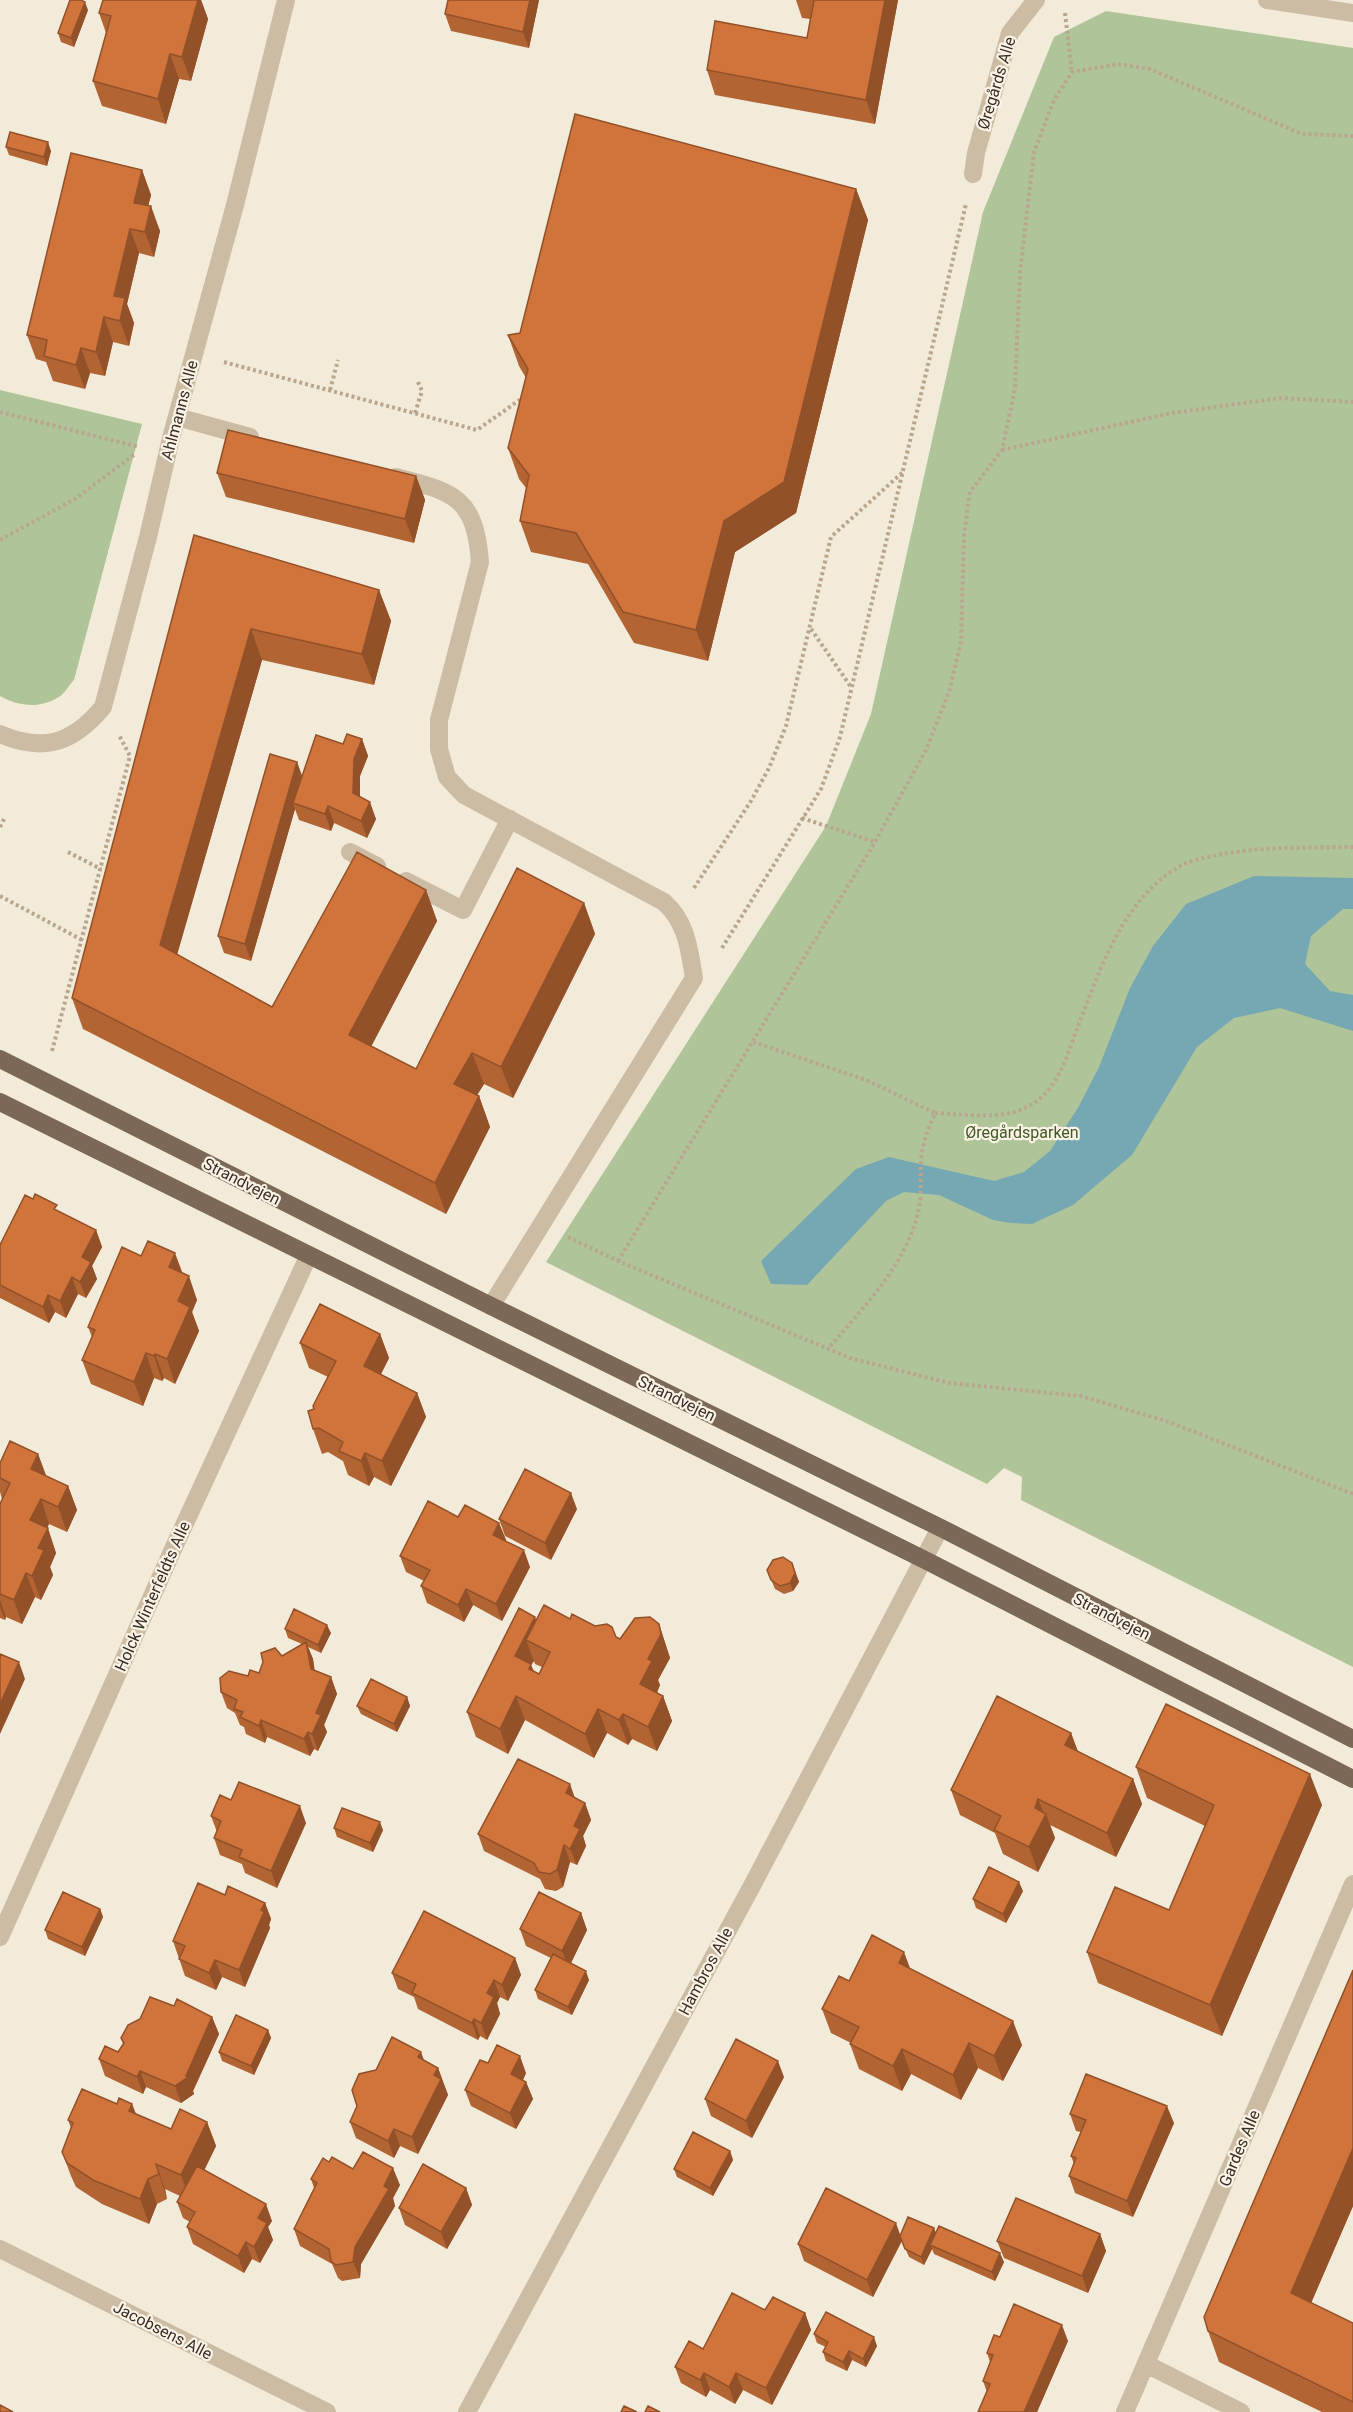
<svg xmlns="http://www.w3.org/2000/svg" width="1353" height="2412" font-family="Roboto,sans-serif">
<rect width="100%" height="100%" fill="#f3ebd9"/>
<path fill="#afc498" d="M1106 11 1353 48V1667L1021 1500 1022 1477 1004 1468 987 1484 546 1262 826 826 871 714 983 212 1054 37Z
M0 390 142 424 74 680C69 685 64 695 57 698 39 709 17 706 0 696Z"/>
<path fill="#76a8b3" d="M1254 876 1353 878V909H1343L1311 936 1305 964 1330 991 1353 995V1031L1280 1008 1234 1018 1197 1047 1132 1155 1073 1205 1032 1224 1010 1223 993 1220 939 1195 904 1192 886 1201 807 1285 771 1284 761 1261 856 1169 889 1157 994 1181 1024 1172 1050 1151 1079 1106 1099 1067 1130 988 1153 946 1186 904Z"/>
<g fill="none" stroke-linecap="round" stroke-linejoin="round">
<path stroke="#b8a68e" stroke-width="4" stroke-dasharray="3 3" stroke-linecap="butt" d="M1065 13 1072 72
M224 362 477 430 524 397
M330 390 338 360
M0 412 139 447
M415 413 422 391 417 380
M1002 450 1172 413 1281 398 1353 402
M0 540 75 499 135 454
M811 629 851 687
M802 818 875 842
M0 827 4 819
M68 852 101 869
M694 888 751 801 769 768 786 726 831 537 903 472
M0 896 82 940
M722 948 821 789 840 737 966 204
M753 1042 866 1080 935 1113C928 1129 922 1144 921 1162 920 1177 922 1193 919 1208 907 1265 864 1306 828 1349
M52 1051 130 756 119 735
M935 1113C961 1114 1001 1120 1025 1108 1057 1094 1067 1056 1078 1026 1101 967 1125 893 1186 863 1192 860 1201 859 1208 857 1256 846 1304 848 1353 847
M568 1237 618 1261 850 1358 949 1383 1081 1396 1169 1422 1353 1494
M618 1261 875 842 926 750 949 692 961 642 964 535 970 492 1002 450 1015 389 1020 272 1034 152 1054 100 1072 72 1117 64 1150 69 1302 134 1353 136"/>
<path stroke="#cdbca4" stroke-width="18" d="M1267 0 1353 13
M973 174 976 153 1010 33 1036 0
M177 417 250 437
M396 477C453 492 475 496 480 562L439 720V749L447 777 464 795 664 902C687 923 689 948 694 978L491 1306
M0 734C44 753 73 743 103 707L148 537 171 438 235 205 286 0
M350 852 377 866
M406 881 463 910 510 819
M0 1937 174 1547 308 1257
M0 2249 327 2412
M1146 2364 1241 2412
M467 2412 754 1882 940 1528
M1125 2412 1353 1884"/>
<path stroke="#7b6856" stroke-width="18" d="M0 1059 491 1306 943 1529 1353 1739
M0 1102 925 1560 1353 1779"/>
</g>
<path fill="#b36433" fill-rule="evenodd" d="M103 0H201L208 19 191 81 179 79 166 124 102 106 93 81 106 33 99 13Z
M448 0H539L529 48 451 31 445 14Z
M796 0H898L875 124 715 95 707 70 807 38 810 19 802 18Z
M88 10 74 47 61 42 58 33Z
M6 147 51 151 47 166 9 155Z
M142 170 151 195 148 206 160 231 154 257 139 253 127 304 134 323 129 346 113 342 105 376 90 373 85 389 53 381 46 362 36 359 27 335Z
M856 189 868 220 796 513 735 552 708 661 634 643 588 564 531 552 520 521 526 488 519 479 508 448 526 378 519 366 508 335 520 333Z
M217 473 416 476 425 500 414 543 226 497Z
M194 535 379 590 391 621 374 685 262 660 177 954 272 1007 426 890 437 921 371 1046 416 1069 584 903 595 934 513 1098 484 1084 477 1095 479 1096 490 1127 446 1214 83 1029 72 998Z
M362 739 368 756 360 776V796L376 819 367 838 334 823 331 831 299 820 295 809 251 961 224 953 218 936 297 762 302 776 343 744Z
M60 1212 96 1230 102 1247 92 1266 97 1279 86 1298 78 1294 66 1318 55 1312 49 1323 0 1298V1245Z
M182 1273 197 1300 192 1312 199 1331 175 1384 164 1378 162 1381 154 1378 143 1406 91 1384 82 1360 92 1337 88 1327Z
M380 1334 389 1358 381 1374 417 1393 426 1417 391 1486 374 1477 369 1486 348 1475 343 1461 328 1452 322 1454 313 1429 314 1409 328 1377 309 1368 300 1343Z
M38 1454 46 1476 68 1486 77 1510 67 1532 49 1524 47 1528 56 1553 50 1567 53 1575 41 1600 35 1597 22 1624 6 1617 5 1620 0 1618V1504L2 1499 0 1492V1463Z
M577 1509 551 1560 505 1536 499 1519Z
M458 1517 499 1523 506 1540 505 1541 530 1567 502 1621 473 1605 464 1622 427 1603 421 1586 424 1581 406 1572 400 1556Z
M792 1563 799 1582 793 1591 784 1594 775 1589 767 1570Z
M570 1619 620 1639 659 1624 670 1658 658 1680 660 1685 657 1693 663 1696 672 1721 657 1751 632 1739 628 1745 607 1733 594 1758 525 1720 508 1754 476 1737 467 1712 537 1620ZM534 1661 535 1664 542 1667 539 1674 534 1671 531 1665Z
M285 1629 331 1633 321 1653 308 1647 313 1659 314 1670 331 1677 337 1694 324 1725 327 1732 318 1751 314 1749 310 1756 267 1737 265 1743 246 1734 244 1727 240 1725 235 1713 227 1708 221 1692 248 1676 259 1673 282 1656 302 1644 288 1638Z
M407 1697 410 1706 397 1732 361 1714 357 1706Z
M1071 1733 1078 1752 1133 1779 1142 1804 1116 1857 1050 1825 1055 1838 1038 1872 1003 1854 995 1833 960 1815 951 1790Z
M1136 1767 1322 1805 1222 2036 1098 1983 1087 1952 1169 1910 1205 1826 1147 1798Z
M575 1798 585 1803 591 1820 583 1836 586 1846 577 1865 570 1862 563 1887 556 1891 545 1889 540 1879 484 1851 478 1834Z
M231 1800 306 1823 277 1888 245 1873 242 1864 220 1855 214 1838 217 1832 211 1816Z
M334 1828 383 1830 373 1852 337 1837Z
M1023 1891 1006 1923 976 1908 973 1899Z
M225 1895 265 1903 271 1919 269 1925 270 1928 245 1987 222 1977 216 1990 185 1976 173 1941Z
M100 1909 103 1917 85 1956 48 1939 45 1930Z
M581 1913 587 1930 571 1963 589 1980 572 2015 538 1999 535 1990 551 1958 526 1946 520 1929Z
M515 1958 521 1975 508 2001 500 1997 497 2003 500 2014 487 2040 480 2036 478 2040 418 2009 414 1997 398 1989 392 1973Z
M910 1968 1022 2045 1003 2081 978 2068 961 2100 911 2074 902 2091 859 2069 850 2044 851 2043 831 2033 822 2009 849 1981Z
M1353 1970V2206L1311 2303 1353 2323V2412H1322L1219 2362 1208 2331Z
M174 2006 212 2017 219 2034 193 2091 194 2094 181 2103 146 2087 143 2094 105 2076 99 2059 118 2052 123 2044 121 2038Z
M268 2030 271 2038 254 2075 222 2061 219 2052Z
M424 2060 438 2068 448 2095 418 2154 400 2146 394 2158 356 2138 350 2122Z
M488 2063 526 2073 523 2080 526 2082 533 2099 516 2129 471 2106 465 2090Z
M784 2077 752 2138 711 2116 705 2099Z
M117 2104H132L136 2114 171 2129 207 2122 216 2146 204 2170 272 2221 268 2227 273 2240 260 2263 252 2259 244 2273 193 2244 187 2227 190 2222 183 2218 177 2202 180 2196 165 2189 167 2199 157 2204 149 2224 102 2204 76 2187 71 2176 62 2152 71 2128 68 2120Z
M1070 2114 1174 2123 1133 2217 1075 2193 1069 2176 1074 2164 1071 2156 1081 2132 1076 2131Z
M730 2151 733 2160 713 2196 677 2177 674 2169Z
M329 2162 400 2185 393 2198 395 2206 361 2264 360 2278 342 2281 338 2278 332 2264 300 2246 294 2229 314 2188 311 2179Z
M466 2188 472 2205 447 2249 405 2225 399 2208Z
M934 2228 936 2233 1004 2262 995 2281 934 2254 932 2249 924 2265 909 2257 902 2241 873 2297 804 2261 798 2244 900 2235Z
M1100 2234 1106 2251 1088 2293 1004 2258 997 2241Z
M765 2310 805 2313 811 2330 772 2405 743 2390 735 2404 710 2390 706 2397 681 2383 675 2367Z
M814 2334 877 2346 866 2367 852 2360 847 2371 826 2361 823 2352 826 2347 817 2343Z
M1000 2337 1068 2341 1037 2412H978L987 2392 983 2381 990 2362 987 2353Z"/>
<path fill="#925129" d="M190 0H201L208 19 191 81 182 57Z
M530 0H539L529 48 523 32Z
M885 0H898L875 124 866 100Z
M85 2 88 10 74 47 71 38Z
M170 54 179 79 166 124 158 99Z
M48 142 51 151 47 166 44 157Z
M142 170 151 195 143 227 134 203Z
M856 189 868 220 796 513 735 552 708 661 696 630 724 521Z
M151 206 160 231 154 257 145 232Z
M130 229 139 253 127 304 134 323 129 346 120 321 114 296Z
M104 317 113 342 105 376 96 352Z
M81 348 90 373 85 389 76 365Z
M416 476 425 500 414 543 405 519Z
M379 590 391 621 374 685 362 654Z
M251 629 262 660 171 976 160 945Z
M362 739 368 756 360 776V809L353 793 354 759Z
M297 762 303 779 293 803 295 809 251 961 245 944Z
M370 802 376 819 367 838 361 821Z
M328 806 334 823 331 831 325 814Z
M426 890 437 921 361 1066 349 1035Z
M584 903 595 934 513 1098 501 1067Z
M472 1053 484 1084 465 1115 454 1084Z
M479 1096 490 1127 446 1214 435 1183Z
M96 1230 102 1247 92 1266 97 1279 86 1298 80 1282 82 1257Z
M175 1253 184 1277 169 1267Z
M189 1276 197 1300 192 1312 199 1331 175 1384 167 1359 178 1301Z
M72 1277 78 1294 66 1318 60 1301Z
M48 1295 55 1312 49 1323 43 1307Z
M380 1334 389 1358 373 1390 364 1366Z
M146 1353 154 1378 143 1406 134 1382Z
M155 1354 164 1378 162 1381 154 1356Z
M417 1393 426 1417 391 1486 382 1461Z
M365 1453 374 1477 369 1486 361 1461Z
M38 1454 47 1478 31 1469Z
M68 1486 77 1510 67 1532 58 1507Z
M571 1493 577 1509 551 1560 545 1543Z
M41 1499 49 1524 39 1545 30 1520Z
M499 1523 506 1540 499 1552 493 1535Z
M48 1528 56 1553 50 1567 53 1575 41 1600 32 1576 38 1548Z
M524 1550 530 1567 502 1621 496 1604Z
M792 1563 799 1582 793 1591 790 1583Z
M26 1573 35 1597 22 1624 14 1600Z
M466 1589 473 1605 464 1622 458 1605Z
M0 1600 6 1617 5 1620 0 1607Z
M535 1617 544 1641 526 1640 534 1661 531 1665 540 1689 515 1656Z
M659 1624 670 1658 658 1680 660 1685 649 1708 640 1684Z
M327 1625 331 1633 321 1653 318 1645Z
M306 1642 313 1659 317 1685 311 1669Z
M19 1662 25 1679 0 1734V1704Z
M331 1677 337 1694 324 1725 327 1732 318 1751 312 1734 316 1713Z
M516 1696 525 1720 508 1754 500 1729Z
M663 1696 672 1721 657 1751 648 1727Z
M407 1697 410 1706 397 1732 394 1724Z
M598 1709 607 1733 594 1758 585 1734Z
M623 1714 632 1739 628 1745 619 1720Z
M261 1720 267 1737 265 1743 259 1726Z
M308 1732 314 1749 310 1756 304 1739Z
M1071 1733 1080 1757 1065 1745Z
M1310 1774 1322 1805 1222 2036 1210 2005Z
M1133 1779 1142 1804 1116 1857 1107 1833Z
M570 1784 576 1801 566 1793Z
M1038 1799 1045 1816 1046 1814 1055 1838 1038 1872 1029 1847 1035 1808Z
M585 1803 591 1820 583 1836 586 1846 577 1865 570 1849 574 1826Z
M300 1806 306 1823 277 1888 271 1871Z
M380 1822 383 1830 373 1852 370 1843Z
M564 1845 570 1862 563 1887 557 1870Z
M1019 1882 1023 1891 1006 1923 1003 1914Z
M265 1903 271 1919 269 1925 270 1928 245 1987 239 1970Z
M100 1909 103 1917 85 1956 82 1947Z
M581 1913 587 1930 569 1967 562 1951Z
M904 1952 913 1976 899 1963Z
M515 1958 521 1975 508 2001 502 1985Z
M215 1960 222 1977 216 1990 209 1973Z
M586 1971 589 1980 572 2015 568 2007Z
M494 1980 500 1997 497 2003 500 2014 487 2040 481 2023 487 1993Z
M212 2017 219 2034 193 2091 194 2094 181 2103 175 2086 186 2076Z
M474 2019 480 2036 478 2040 472 2023Z
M1013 2021 1022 2045 1003 2081 994 2056Z
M268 2030 271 2038 254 2075 251 2066Z
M969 2043 978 2068 961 2100 953 2075Z
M902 2049 911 2074 902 2091 893 2066Z
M421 2052 427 2068 418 2057Z
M520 2056 526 2073 518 2091 511 2074Z
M778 2061 784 2077 752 2138 746 2121Z
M438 2068 448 2095 418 2154 412 2137 434 2075Z
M140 2071 146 2087 143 2094 137 2077Z
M526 2082 533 2099 516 2129 510 2113Z
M132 2104 141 2128 129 2111Z
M1167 2106 1174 2123 1133 2217 1127 2201Z
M207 2122 216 2146 190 2200 181 2175Z
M394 2129 400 2146 394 2158 388 2141Z
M1353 2148V2206L1302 2324 1291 2293Z
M730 2151 733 2160 713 2196 710 2188Z
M156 2164 165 2189 167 2199 159 2174Z
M393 2168 400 2185 393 2198 395 2206 361 2264 360 2278 353 2262 355 2247 384 2186Z
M148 2179 157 2204 149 2224 140 2199Z
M466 2188 472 2205 447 2249 441 2232Z
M266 2204 272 2221 268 2227 273 2240 260 2263 254 2247 258 2218Z
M896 2223 902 2240 873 2297 867 2280Z
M934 2228 937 2237 930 2245 932 2249 924 2265 921 2257Z
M1100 2234 1106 2251 1088 2293 1082 2276Z
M246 2242 252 2259 244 2273 238 2256Z
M1000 2253 1004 2262 995 2281 992 2272Z
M805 2313 811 2330 772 2405 766 2388Z
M1062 2325 1068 2341 1037 2412H1024Z
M874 2337 877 2346 866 2367 863 2359Z
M849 2351 852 2360 847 2371 843 2362Z
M704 2373 710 2390 706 2397 700 2380Z
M736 2373 743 2390 735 2404 729 2387Z"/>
<path fill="#d0743b" stroke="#925129" stroke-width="1.5" d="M70 0H81L85 2 71 38 58 33Z
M103 0H198L182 57 170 54 158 99 93 81 111 16 99 13Z
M448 0H530L523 32 445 14Z
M814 0H885L866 100 707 70 715 21 807 38Z
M575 114 856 189 784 482 724 521 696 630 623 612 576 533 520 521 529 475 508 448 528 369 508 335 520 333Z
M10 132 48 142 44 157 6 147Z
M71 153 142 170 134 203 151 206 145 232 130 229 114 296 125 298 120 321 104 317 96 352 81 348 76 365 44 356 47 340 27 335Z
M228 430 416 476 405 519 217 473Z
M194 535 379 590 362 654 251 629 160 945 272 1007 357 852 426 890 349 1035 416 1069 517 868 584 903 501 1067 472 1053 454 1084 479 1096 435 1183 72 998Z
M347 734 362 739 354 759 353 793 370 802 361 821 328 806 325 814 293 803 316 735 343 744Z
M270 754 297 762 245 944 218 936Z
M35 1194 57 1205 54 1209 96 1230 82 1257 91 1262 80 1282 72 1277 60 1301 48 1295 43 1307 0 1285V1245L25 1195 33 1199Z
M148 1241 175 1253 169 1267 189 1276 178 1301 190 1307 167 1359 155 1354 154 1356 146 1353 134 1382 82 1360 95 1330 88 1327 122 1247 141 1256Z
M320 1304 380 1334 364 1366 417 1393 382 1461 365 1453 361 1461 339 1451 343 1442 319 1428 313 1429 308 1411 314 1409 313 1406 336 1361 300 1343Z
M10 1441 38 1454 31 1469 68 1486 58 1507 41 1499 30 1520 48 1528 38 1548 44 1550 32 1576 26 1573 14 1600 0 1594V1504L10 1483 0 1478V1463Z
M525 1469 571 1493 545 1543 499 1519Z
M428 1501 458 1517 465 1505 499 1523 493 1535 524 1550 496 1604 466 1589 458 1605 421 1586 430 1570 400 1556Z
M783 1557 792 1563 795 1573 790 1583 780 1586 771 1580 767 1570 773 1560Z
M544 1605 570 1619 572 1614 595 1626 607 1624 612 1627 616 1637 620 1639 635 1618 650 1617 659 1624 661 1634 648 1659 652 1661 640 1684 663 1696 648 1727 623 1714 619 1720 598 1709 585 1734 516 1696 500 1729 467 1712 519 1608 535 1617 515 1656 531 1664 529 1669 539 1674 550 1652 526 1640Z
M294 1609 327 1625 318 1645 285 1629Z
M306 1642 311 1669 331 1677 316 1713 321 1715 312 1734 308 1732 304 1739 261 1720 259 1726 240 1717 243 1712 234 1709 237 1700 221 1692 220 1678 229 1671 248 1676 250 1670 259 1673 263 1662 261 1653 275 1648 282 1656Z
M0 1654 19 1662 0 1704Z
M371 1679 407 1697 394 1724 357 1706Z
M997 1696 1071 1733 1065 1745 1133 1779 1107 1833 1038 1799 1035 1808 1046 1814 1029 1847 994 1830 1001 1816 951 1790Z
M1166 1704 1310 1774 1210 2005 1087 1952 1115 1887 1169 1910 1214 1805 1136 1767Z
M518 1759 570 1784 566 1793 585 1803 574 1826 580 1829 570 1849 564 1845 557 1870 550 1874 539 1872 534 1863 478 1834Z
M239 1782 300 1806 271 1871 239 1857 242 1850 214 1838 221 1821 211 1816 220 1795 231 1800Z
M342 1808 380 1822 370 1843 334 1828Z
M989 1867 1019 1882 1003 1914 973 1899Z
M198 1883 225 1895 228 1886 265 1903 261 1910 264 1912 239 1970 215 1960 209 1973 179 1959 185 1946 173 1941Z
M63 1892 100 1909 82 1947 45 1930Z
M539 1892 581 1913 562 1951 520 1929Z
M424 1911 515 1958 502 1985 494 1980 487 1993 494 1997 481 2023 474 2019 472 2023 412 1993 416 1984 392 1973Z
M872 1935 904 1952 899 1963 1013 2021 994 2056 969 2043 953 2075 902 2049 893 2066 850 2044 859 2027 822 2009 839 1976 849 1981Z
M553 1954 586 1971 568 2007 535 1990Z
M1353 1970V2148L1291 2293 1353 2323V2402L1208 2331 1204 2317Z
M150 1997 174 2006 177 1999 212 2017 186 2076 188 2077 175 2086 140 2071 137 2077 99 2059 105 2046 118 2052 124 2043 121 2038 128 2025 140 2019Z
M236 2015 268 2030 251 2066 219 2052Z
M392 2037 421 2052 418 2057 438 2068 434 2075 441 2079 412 2137 394 2129 388 2141 350 2122 357 2106 352 2090 359 2074 376 2070Z
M736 2039 778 2061 746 2121 705 2099Z
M497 2045 520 2056 511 2074 526 2082 510 2113 465 2090 480 2060 488 2063Z
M1086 2074 1167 2106 1127 2201 1069 2176 1076 2158 1071 2156 1086 2120 1070 2114Z
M82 2089 117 2104 119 2098 132 2104 129 2111 171 2129 180 2109 207 2122 181 2175 156 2164 159 2174 148 2179 140 2199 93 2180 67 2163 62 2152 73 2123 68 2120Z
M693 2132 730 2151 710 2188 674 2169Z
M363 2152 393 2168 384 2186 389 2189 355 2247 353 2262 336 2265 331 2261 329 2249 294 2229 317 2183 311 2179 323 2158 329 2162 332 2157 353 2169Z
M423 2164 466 2188 441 2232 399 2208Z
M197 2166 266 2204 258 2218 267 2223 254 2247 246 2242 238 2256 187 2227 195 2212 177 2202Z
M826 2188 896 2223 867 2280 798 2244Z
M1016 2198 1100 2234 1082 2276 997 2241Z
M908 2217 934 2228 921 2257 905 2249 900 2236Z
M939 2226 1000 2253 992 2272 930 2245Z
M732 2293 765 2310 773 2297 805 2313 766 2388 736 2373 729 2387 704 2373 700 2380 675 2367 689 2341 703 2349Z
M1014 2304 1062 2325 1024 2412H978L990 2384 983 2381 993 2355 987 2353 994 2335 1000 2337Z
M826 2312 874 2337 863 2359 849 2351 843 2362 823 2352 828 2342 814 2334Z
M0 2405 13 2412H0Z
M624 2406 637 2412H621Z
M648 2406 660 2412H645Z"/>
<g text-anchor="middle" stroke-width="4.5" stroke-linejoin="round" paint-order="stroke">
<g font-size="16" fill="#372e26" stroke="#fbf4e6">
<text transform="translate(996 83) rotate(-73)" y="6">Øregårds Alle</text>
<text transform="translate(179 410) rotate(-75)" y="6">Ahlmanns Alle</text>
<text transform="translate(242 1181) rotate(27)" y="6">Strandvejen</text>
<text transform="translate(677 1398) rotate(26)" y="6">Strandvejen</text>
<text transform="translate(152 1596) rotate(-66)" y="6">Holck Winterfeldts Alle</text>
<text transform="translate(1112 1616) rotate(27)" y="6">Strandvejen</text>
<text transform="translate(705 1971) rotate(-62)" y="6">Hambros Alle</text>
<text transform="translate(1239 2148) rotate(-67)" y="6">Gardes Alle</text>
<text transform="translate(163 2330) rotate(27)" y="6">Jacobsens Alle</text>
</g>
<g font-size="16" fill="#405828" stroke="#fbf4e6">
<text x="1022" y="1138">Øregårdsparken</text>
</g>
</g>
</svg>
